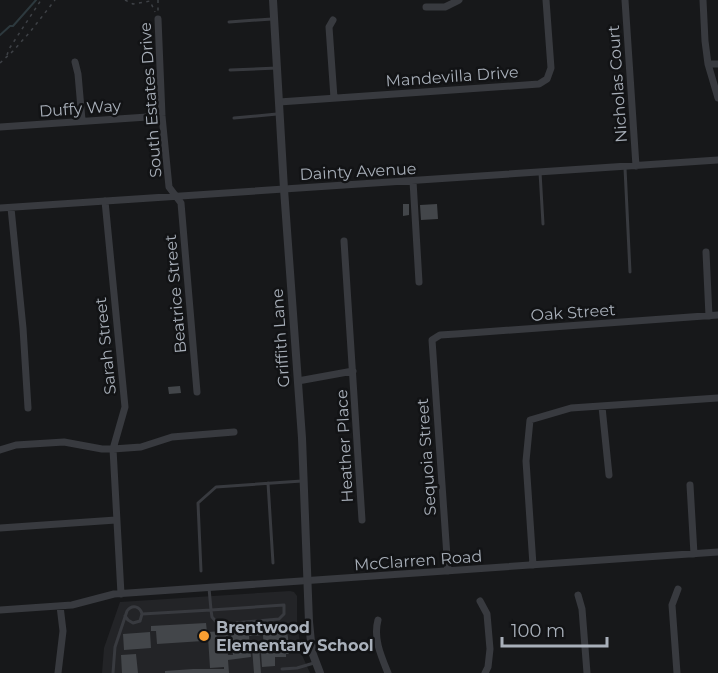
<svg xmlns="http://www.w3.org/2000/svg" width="718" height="673" font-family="Montserrat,sans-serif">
<rect width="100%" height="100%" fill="#17181a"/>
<path fill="#232427" d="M290 591 294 592 297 596V624L302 655 310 673H102L104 648 120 602Z"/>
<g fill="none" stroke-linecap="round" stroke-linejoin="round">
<path stroke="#2d393e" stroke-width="2" d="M0 35 10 26H13L36 0"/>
</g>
<path fill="#43464a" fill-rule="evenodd" d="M403 204H409V215L403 216Z
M437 204 438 219 421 220 420 205Z
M180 386 181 393 169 394 168 387Z
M206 623 207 632 284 628 285 633H287L288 637 289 654H286V657H275V666L262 667 261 653H264L263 635 249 636 251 657 228 660 229 673H165V671L193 669H224V667L210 668 208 637H203V641L157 644 156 631H151V626ZM231 635 233 655H228L226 636Z
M150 632 151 648 124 650 123 634Z
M259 647 261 673H254L252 648Z
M136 654 138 673H122L121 655Z"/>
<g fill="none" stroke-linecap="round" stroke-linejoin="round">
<path stroke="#3e4146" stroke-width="1.5" stroke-dasharray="3 4.5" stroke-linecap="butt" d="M125 0 133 4 150 1 155 12
M158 0V11
M7 55 9 49 41 0
M0 63 13 51 30 32 55 0"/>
<path stroke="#383a3f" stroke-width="3" d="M229 22 272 19
M230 70 277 68
M234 118 277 114
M625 168 630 272
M540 172 543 224
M268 483 273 563
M201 571 198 503 216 487 302 481
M284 605V614L279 619 224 624H218L212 617 211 610Z
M142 614 211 610 209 588
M282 669 297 668 314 663
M113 673 115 647 127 611C132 604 140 606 142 614L140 621 133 623 128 620 125 616"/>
<path stroke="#383a3f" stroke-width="7" d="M625 0 636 166
M703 0 705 41 708 64 718 98
M426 7H445L459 0
M158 19 162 116 169 187 181 203 197 392
M333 20 329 27 334 98
M75 62 78 74 82 120
M708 64H718
M279 102 539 84 547 79 551 68 546 0
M0 127 162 116
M413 181 419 282
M105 201 125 407 113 449 121 594
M0 208 718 160
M11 208 23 328 28 408
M344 241 362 520
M706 252 709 316
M298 381 353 371
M602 407 609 475
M0 450 16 445 64 442 102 449H113L141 447 172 437 234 432
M690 485 694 554
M0 528 116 520
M533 565 526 461 530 420 571 408 718 398
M448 571 432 340 440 335 456 334 718 315
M578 595 582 609 587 673
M480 601 487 614 490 649 488 667 485 673
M0 610 72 605 114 594 718 552
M378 620C373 638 381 656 388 673
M58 673 63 631 60 606
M677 673 672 605 678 589"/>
<path stroke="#383a3f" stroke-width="8" d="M273 0 284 189 302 438 309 622 312 652 320 673"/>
</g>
<circle fill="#f89e31" stroke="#121315" stroke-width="2" cx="204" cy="636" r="6"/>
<g text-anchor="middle" stroke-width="5" stroke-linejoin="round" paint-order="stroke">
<g font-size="16" fill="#a9b0ba" stroke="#121315">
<text transform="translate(452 76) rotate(-4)" y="6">Mandevilla Drive</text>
<text transform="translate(617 84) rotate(-94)" y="6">Nicholas Court</text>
<text transform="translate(150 100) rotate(-94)" y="6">South Estates Drive</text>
<text transform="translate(80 108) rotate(-4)" y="6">Duffy Way</text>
<text transform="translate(358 171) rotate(-3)" y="6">Dainty Avenue</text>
<text transform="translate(175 294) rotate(-95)" y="6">Beatrice Street</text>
<text transform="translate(573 312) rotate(-4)" y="6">Oak Street</text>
<text transform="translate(280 338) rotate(-94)" y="6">Griffith Lane</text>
<text transform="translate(105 346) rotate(-96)" y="6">Sarah Street</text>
<text transform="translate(344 446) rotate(-93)" y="6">Heather Place</text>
<text transform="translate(426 457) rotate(-94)" y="6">Sequoia Street</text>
<text transform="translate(418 560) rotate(-4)" y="6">McClarren Road</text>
</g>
<g font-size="16" font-weight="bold" fill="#a9b0ba" stroke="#121315" text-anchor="start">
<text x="216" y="633">Brentwood<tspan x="216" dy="18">Elementary School</tspan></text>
</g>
</g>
<path d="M502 637v9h105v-9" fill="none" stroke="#a9b0ba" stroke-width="3"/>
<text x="511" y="637" font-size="18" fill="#a9b0ba" stroke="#121315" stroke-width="4.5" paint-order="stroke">100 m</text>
</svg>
